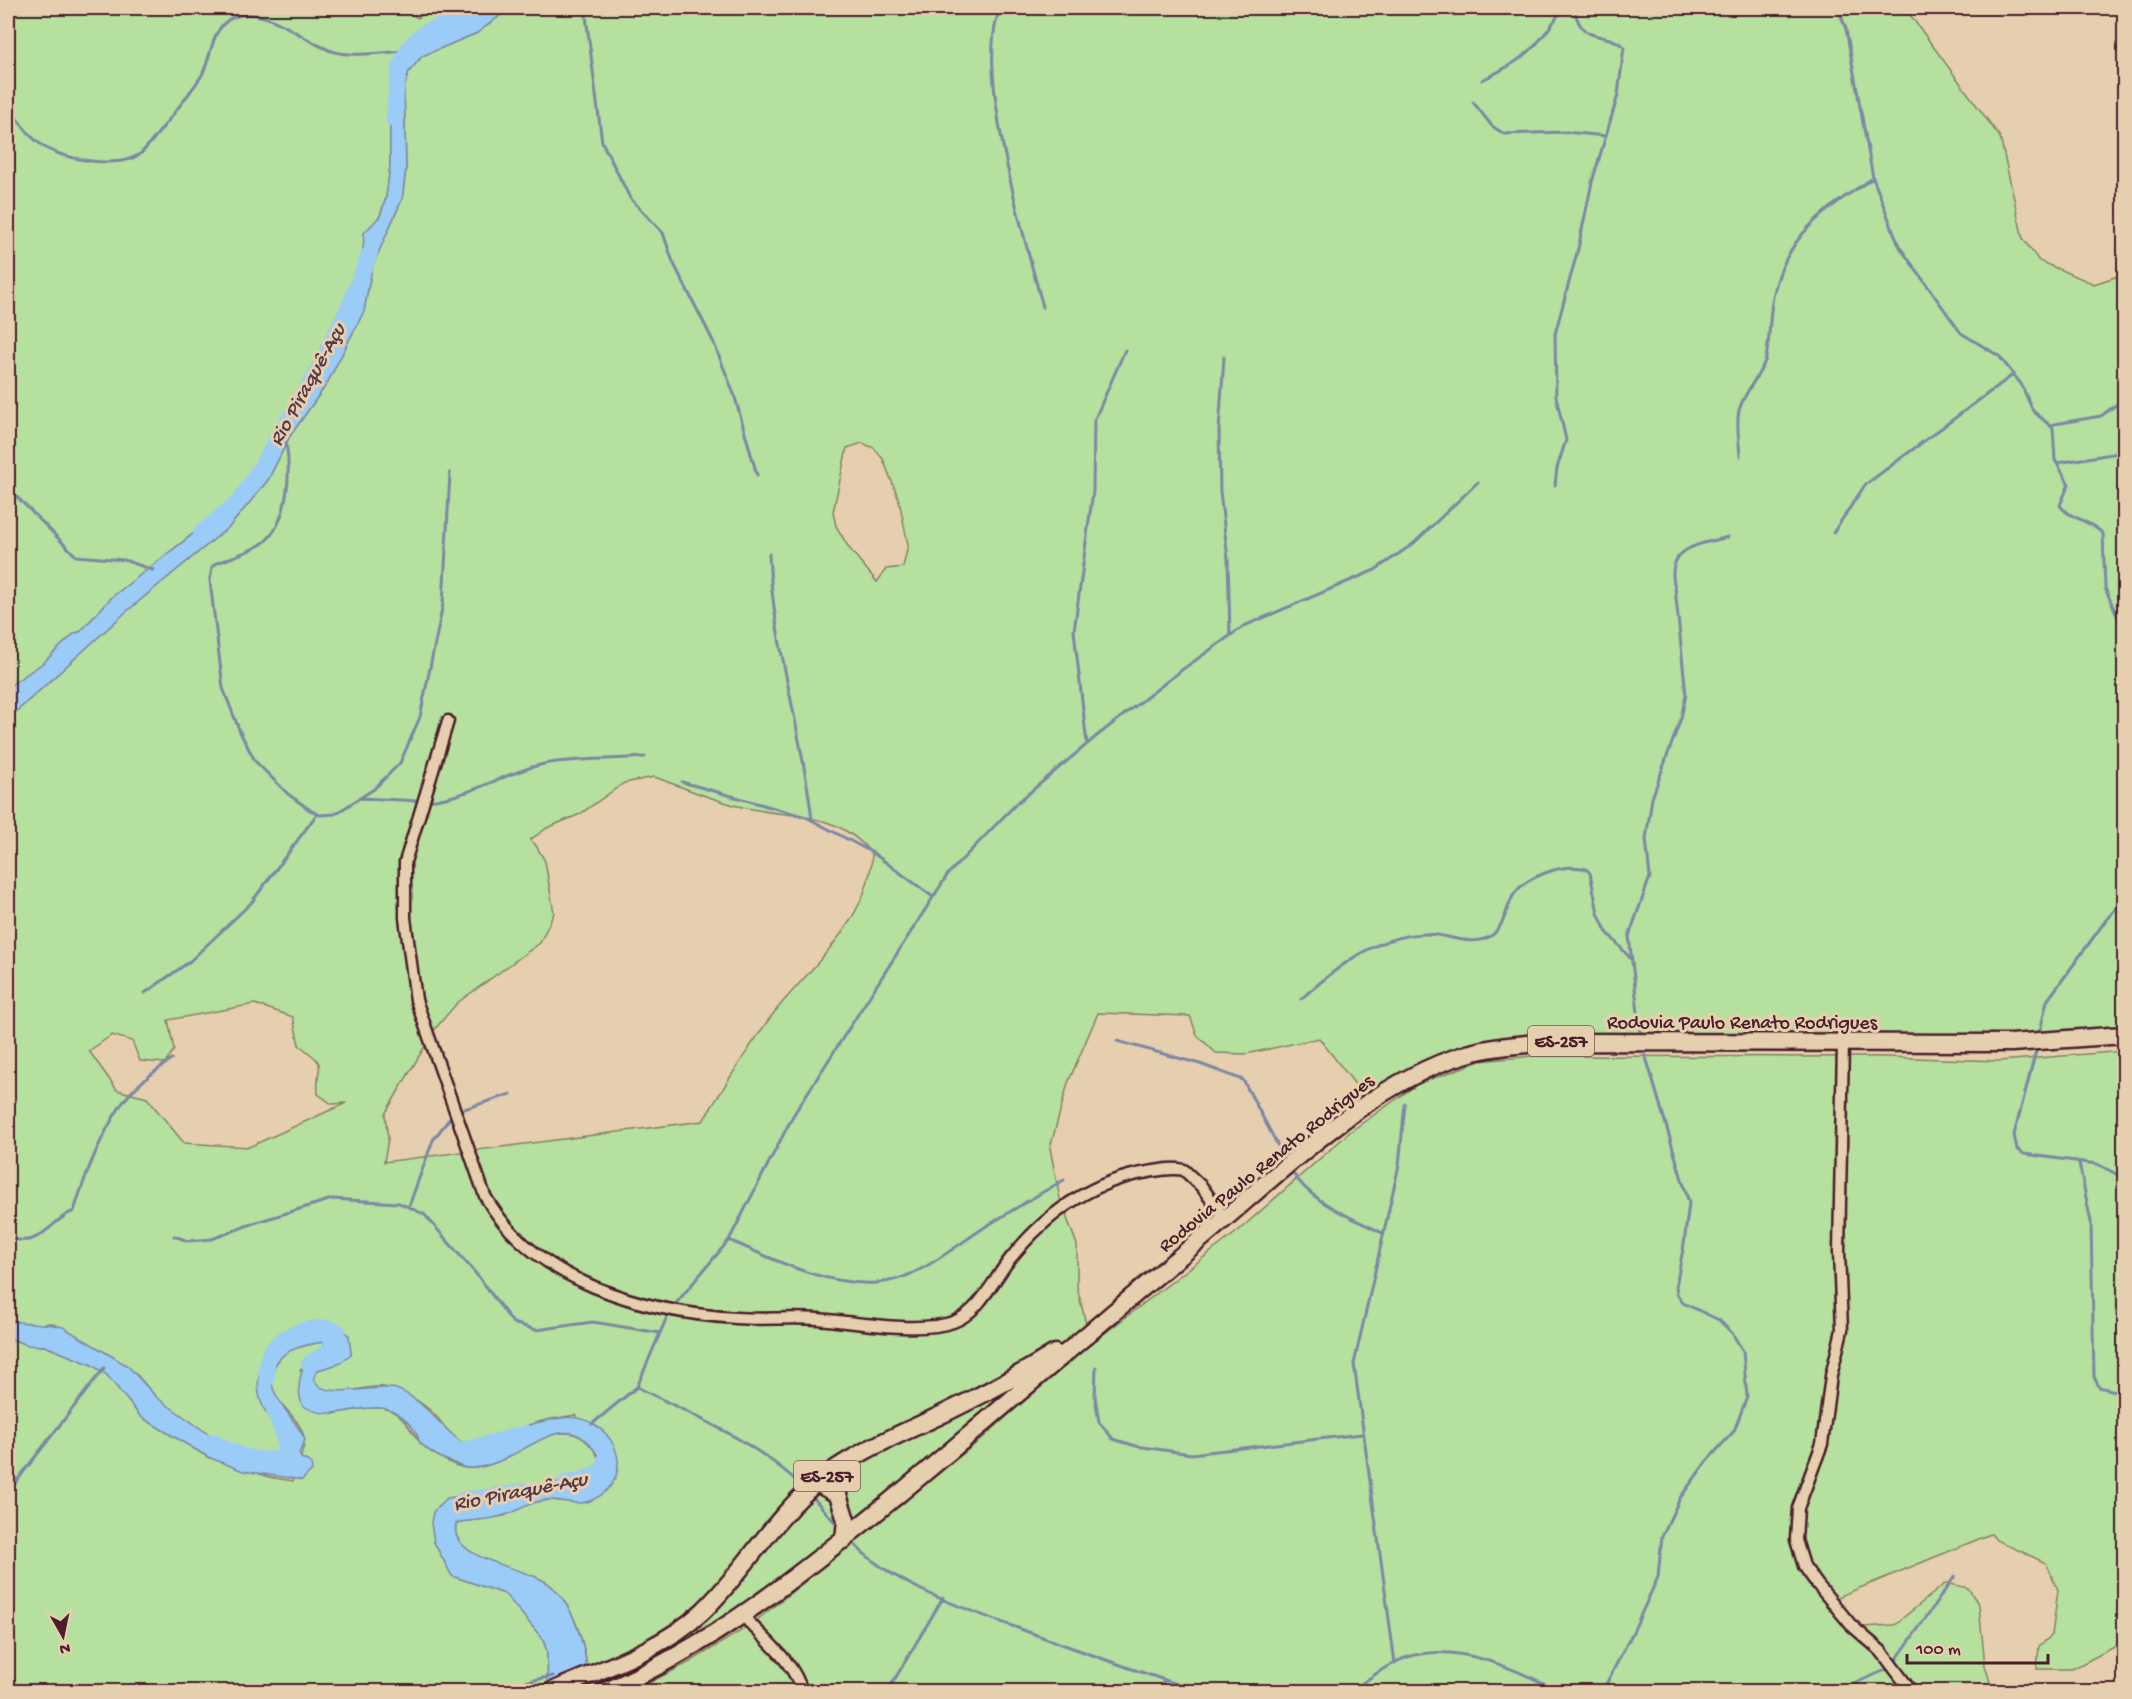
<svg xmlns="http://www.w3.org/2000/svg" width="2132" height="1699" font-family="'Gochi Hand',sans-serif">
<rect width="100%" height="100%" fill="#e6cfaf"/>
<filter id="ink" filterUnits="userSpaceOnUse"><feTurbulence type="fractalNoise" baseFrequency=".0167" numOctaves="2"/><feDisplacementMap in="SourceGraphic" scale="12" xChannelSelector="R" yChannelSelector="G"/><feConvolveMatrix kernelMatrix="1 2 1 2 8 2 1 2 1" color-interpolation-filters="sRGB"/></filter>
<g filter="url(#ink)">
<path fill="#b5e09e" stroke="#808064" stroke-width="1.5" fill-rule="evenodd" d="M8 8H401L418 18 432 8H483L469 20 424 40 402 68 390 112V166L386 198 380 216 364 245 362 273 338 335 316 378 281 429 268 462 257 480 243 491 221 517 202 527 112 597 80 632 75 633 43 663 8 687Z
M510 8H1905L2000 137 2023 239 2039 261 2094 284 2118 276 2124 270V1035L1476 1046 1368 1101 1319 1038 1246 1054 1216 1053 1197 1035 1190 1016 1098 1013 1068 1083 1050 1148 1060 1199 1077 1245V1287L1087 1328 743 1610 596 1691H586C591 1657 577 1609 550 1585 530 1567 448 1563 456 1524L460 1522 504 1516 530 1503 549 1500 570 1502 616 1479 576 1415C558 1418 538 1420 522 1428 505 1436 490 1447 470 1446 453 1445 444 1423 433 1413 419 1400 403 1391 384 1387 366 1384 318 1405 314 1377L318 1370 351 1354 349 1336 341 1330C296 1335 285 1336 259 1376L264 1408 286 1433 289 1443 276 1457 262 1463 234 1452 173 1410 156 1397 137 1375 113 1357 52 1323 27 1325 8 1319V719L127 611 230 526 268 480 290 436 326 385 364 311 372 267 402 199 406 169 404 88 408 73 422 56 477 33ZM862 443 874 448 883 459 899 500 908 545 903 567 886 569 877 582 849 548 836 526 833 512 847 448ZM654 777C683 787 712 800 742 807 792 819 835 809 872 854 870 920 811 966 773 1014 748 1047 725 1085 703 1121L384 1162 388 1139 385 1114 435 1029 457 1003 540 943 554 913 545 861 535 844 530 840 547 828 580 814 624 783ZM255 1004 293 1017 299 1045C331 1069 315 1060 318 1094L332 1104 346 1103 249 1147 184 1143 147 1098 117 1090 89 1051 112 1035 132 1041 140 1061 165 1063 174 1050 168 1020Z
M2124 1051V1642L2072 1669H2037L2039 1646 2052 1635 2058 1590 2046 1563 1996 1540 1991 1534 1828 1601 1847 1628 1894 1625 1946 1583 1968 1588 1979 1605 1985 1666 1991 1685 1983 1691 631 1692 690 1662 752 1624 984 1437 1066 1363 1238 1231 1351 1131 1418 1084 1480 1061 1534 1056 1885 1057 1999 1061Z
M8 1338 28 1345 45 1346 92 1365 107 1375 141 1417 208 1457 269 1477 293 1481C296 1472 306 1445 304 1438 298 1408 255 1397 277 1362 286 1348 306 1345 322 1342L330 1348 329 1352 320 1354 300 1370 333 1414C349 1411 367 1406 383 1408 402 1412 409 1428 419 1441 426 1451 454 1467 466 1468 518 1472 566 1391 601 1462L598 1472 592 1477 528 1486 497 1499 468 1495 434 1542 452 1576 505 1594 543 1639 547 1652 548 1691H8Z"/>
<path fill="#9bccf7" stroke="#7b87a5" stroke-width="1.5" d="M483 8H510L477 33 422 56 408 73 404 88 406 169 402 199 372 267 364 311 326 385 290 436 268 480 230 526 127 611 8 719V687L43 663 75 633 80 632 112 597 202 527 221 517 243 491 257 480 268 462 281 429 303 401 338 335 362 273 364 233 380 216 386 198 390 166V112L402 68 424 40 469 20Z
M8 1319C26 1326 44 1321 63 1327L128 1366 156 1397 234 1452 262 1463 276 1457 289 1443C287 1428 271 1422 264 1409 239 1357 301 1329 344 1330L349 1336 351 1354 339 1364 318 1370 314 1377C318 1403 376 1383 396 1389 425 1398 454 1445 471 1446 491 1446 505 1436 522 1428 534 1422 549 1420 561 1418 610 1410 644 1476 592 1500 578 1507 562 1499 547 1500 530 1501 520 1511 505 1515 491 1520 475 1520 460 1522L456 1524C448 1561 529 1567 550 1585 576 1607 591 1659 586 1691H548L547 1652 543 1639 505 1594 452 1576 434 1542 431 1523 433 1512 447 1498 468 1495 497 1499 528 1486 592 1477 598 1472 601 1462C567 1392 522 1469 468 1468 462 1468 456 1463 451 1462 439 1458 430 1452 420 1443 418 1440 419 1438 417 1435 410 1422 396 1410 382 1408 353 1405 328 1423 302 1405 296 1386 300 1376 306 1360L329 1352 330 1349 322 1342C306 1345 286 1348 277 1362 258 1392 295 1414 305 1440L299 1453 301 1458 311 1463 312 1470 302 1480 243 1471 208 1457 141 1417 107 1375 92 1365 45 1346 28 1345 8 1338Z"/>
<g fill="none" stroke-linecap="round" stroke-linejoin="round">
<path stroke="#7b87a5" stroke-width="3" d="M590 8 586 16 602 142 630 198 663 233 673 262 713 341 734 394 757 475
M1001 8C972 64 1026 244 1043 307
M1838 8 1846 29 1873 178 1899 246 1961 333 1999 356 2021 384 2033 411 2053 428 2055 460 2069 484 2060 505C2067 518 2091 520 2103 534L2105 588 2124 632
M1482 80C1526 59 1537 48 1563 8
M1473 102 1492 126 1504 134 1566 132 1605 136
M8 106C35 144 43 154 91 161 107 163 127 163 140 154 148 148 196 85 202 75 212 56 211 26 234 17 268 4 305 44 335 52 353 57 388 52 408 51
M1224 357 1219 430 1220 492 1228 559 1230 636
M2049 425 2101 416 2124 399
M286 442C291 471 289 523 263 543 251 552 231 557 217 563L212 567 210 581 223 688 240 732 255 761 288 794 310 810 320 815 335 814 374 789 400 763 420 717 443 604 450 473
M1740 456C1739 441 1736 424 1739 410 1744 393 1758 378 1765 361 1770 347 1769 314 1773 297 1785 236 1824 210 1873 178
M2057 463 2124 452
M1555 485 1557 468 1566 440 1556 396 1555 334 1578 249 1592 182 1618 95 1624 47C1604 29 1582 47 1574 8
M8 488 76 556 124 560 153 570
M1833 533 1865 485 2014 374
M769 554C773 644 802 730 812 820
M1087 744 1074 631 1093 491 1094 421 1125 350
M682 782 806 817 873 853 933 897
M360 798 420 801
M426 801C472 797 502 773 544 764 575 758 613 760 645 757
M145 993 189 962 251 903 317 814
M1301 999C1336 968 1374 936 1424 934 1445 933 1471 948 1491 936 1504 927 1506 909 1513 896 1525 876 1564 863 1586 869L1590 873 1598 913 1606 931 1631 959
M2039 1035 2047 1001 2106 920 2124 899
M1641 1038 1629 936 1650 877 1646 839 1652 798 1681 718 1686 695 1675 588C1664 547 1698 545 1728 537
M1117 1041 1200 1064 1243 1080 1285 1159
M2037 1047 2014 1135 2017 1149 2024 1154 2097 1164 2124 1178
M458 1111 511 1094
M2079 1163 2091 1222 2094 1377 2099 1387 2124 1393
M1291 1170C1310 1203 1352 1217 1384 1234
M409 1206 433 1140 453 1114
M8 1236C38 1252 50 1220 74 1211 85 1175 100 1137 121 1105 134 1086 154 1072 172 1059
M174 1236 188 1241 212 1239 254 1223 332 1199 399 1203 424 1214 477 1275 513 1323 536 1330 593 1322 660 1333
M729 1240C775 1260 825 1286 877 1283 915 1281 954 1247 985 1227 1011 1211 1037 1195 1064 1180
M673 1307 729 1240 794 1114 948 874 1016 804 1098 735 1183 669 1244 626 1375 570 1413 544 1478 482
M1096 1367 1095 1397 1099 1422 1113 1439 1136 1446 1191 1454 1362 1434
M637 1387C696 1417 756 1441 804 1488
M592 1424 637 1387 669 1312
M8 1492 104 1368
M811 1495 840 1528
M850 1540C892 1586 966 1609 1023 1630 1083 1652 1141 1673 1202 1692
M1395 1663 1354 1364 1399 1165 1405 1104
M1894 1663 1955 1576
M478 1692 553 1676
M887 1692 943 1598
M1163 1692V1680
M1350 1692C1370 1678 1392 1660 1415 1655 1464 1644 1519 1671 1562 1692
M1602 1692 1633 1632 1658 1577 1662 1536 1680 1498 1707 1461 1734 1431 1747 1397 1743 1351 1732 1333 1719 1320 1683 1303 1677 1294 1676 1286 1684 1244 1689 1203 1643 1047
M1773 1692H1793
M1835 1692 1890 1668"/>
<path stroke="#9bccf7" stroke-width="16" d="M394 120C396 88 396 46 430 30 452 20 459 25 480 8
M201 533 239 501 259 470 316 373 349 306 370 253
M267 1379C266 1371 267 1357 272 1350 282 1333 321 1321 338 1332V1340L326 1353 309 1364
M213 1441C233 1454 257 1465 282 1457 290 1443 277 1421 273 1406
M467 1449 526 1433
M565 1483 584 1479 605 1469V1460
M462 1500 528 1491"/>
<g stroke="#4a1f2b" stroke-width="15">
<path id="street" d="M448 721 405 862V918L416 1000 485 1196C534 1282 644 1312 736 1318 763 1320 790 1317 818 1319 853 1322 920 1334 953 1322 979 1313 994 1279 1010 1259 1046 1214 1091 1181 1148 1172 1160 1170 1172 1167 1184 1170L1202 1187 1225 1219
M1843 1043 1839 1252 1842 1330 1831 1376 1822 1444 1798 1508 1796 1540 1804 1566 1817 1584 1851 1625 1881 1651 1912 1692
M743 1616C764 1639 794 1661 802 1692"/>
</g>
<g stroke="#4a1f2b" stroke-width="21">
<path id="primary" d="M817 1483 838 1495 846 1520 844 1540
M550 1692C601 1669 660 1651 702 1612 744 1572 772 1520 816 1483 855 1451 902 1434 947 1412 984 1394 1020 1375 1055 1353
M604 1692C714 1645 803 1572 894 1498 997 1413 1098 1324 1201 1239 1278 1175 1371 1081 1467 1054 1493 1046 1521 1045 1548 1042L2011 1043 2124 1035"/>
</g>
<use href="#street" stroke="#e6cfaf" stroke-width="10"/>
<use href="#primary" stroke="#e6cfaf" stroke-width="16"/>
</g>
</g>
<g text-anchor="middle" stroke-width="6" stroke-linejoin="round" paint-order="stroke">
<g fill="#e6cfaf" stroke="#795453" stroke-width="1.5">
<rect x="1528" y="1026" width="66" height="30" rx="4.5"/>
<rect x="794" y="1461" width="66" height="30" rx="4.5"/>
</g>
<g font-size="18" font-weight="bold" fill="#4a1f2b">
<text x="1561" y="1047">ES-257</text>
<text x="827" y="1482">ES-257</text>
</g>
<g font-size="20" fill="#4a1f2b" stroke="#e6cfaf">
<text x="1742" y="1028">Rodovia Paulo Renato Rodrigues</text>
<text transform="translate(1265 1162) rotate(-39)" y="7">Rodovia Paulo Renato Rodrigues</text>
</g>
<g font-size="21" font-style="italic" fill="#56394a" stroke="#e6cfaf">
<text transform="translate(306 384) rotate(-61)" y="7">Rio Piraquê-Açu</text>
<text transform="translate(520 1490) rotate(-11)" y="7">Rio Piraquê-Açu</text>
</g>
</g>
<rect width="2132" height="1699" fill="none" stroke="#e6cfaf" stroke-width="30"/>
<rect x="15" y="15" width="2102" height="1669" fill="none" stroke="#4a1f2b" stroke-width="2" filter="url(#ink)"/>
<g transform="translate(63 1636) rotate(171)" stroke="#e6cfaf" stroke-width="4.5" paint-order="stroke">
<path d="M0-4.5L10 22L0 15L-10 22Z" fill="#4a1f2b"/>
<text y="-9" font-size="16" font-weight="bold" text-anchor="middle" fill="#4a1f2b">N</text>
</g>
<path d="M1907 1654v9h141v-9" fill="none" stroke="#4a1f2b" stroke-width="3"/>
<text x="1916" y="1654" font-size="18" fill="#4a1f2b" stroke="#e6cfaf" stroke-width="4.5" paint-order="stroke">100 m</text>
</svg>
